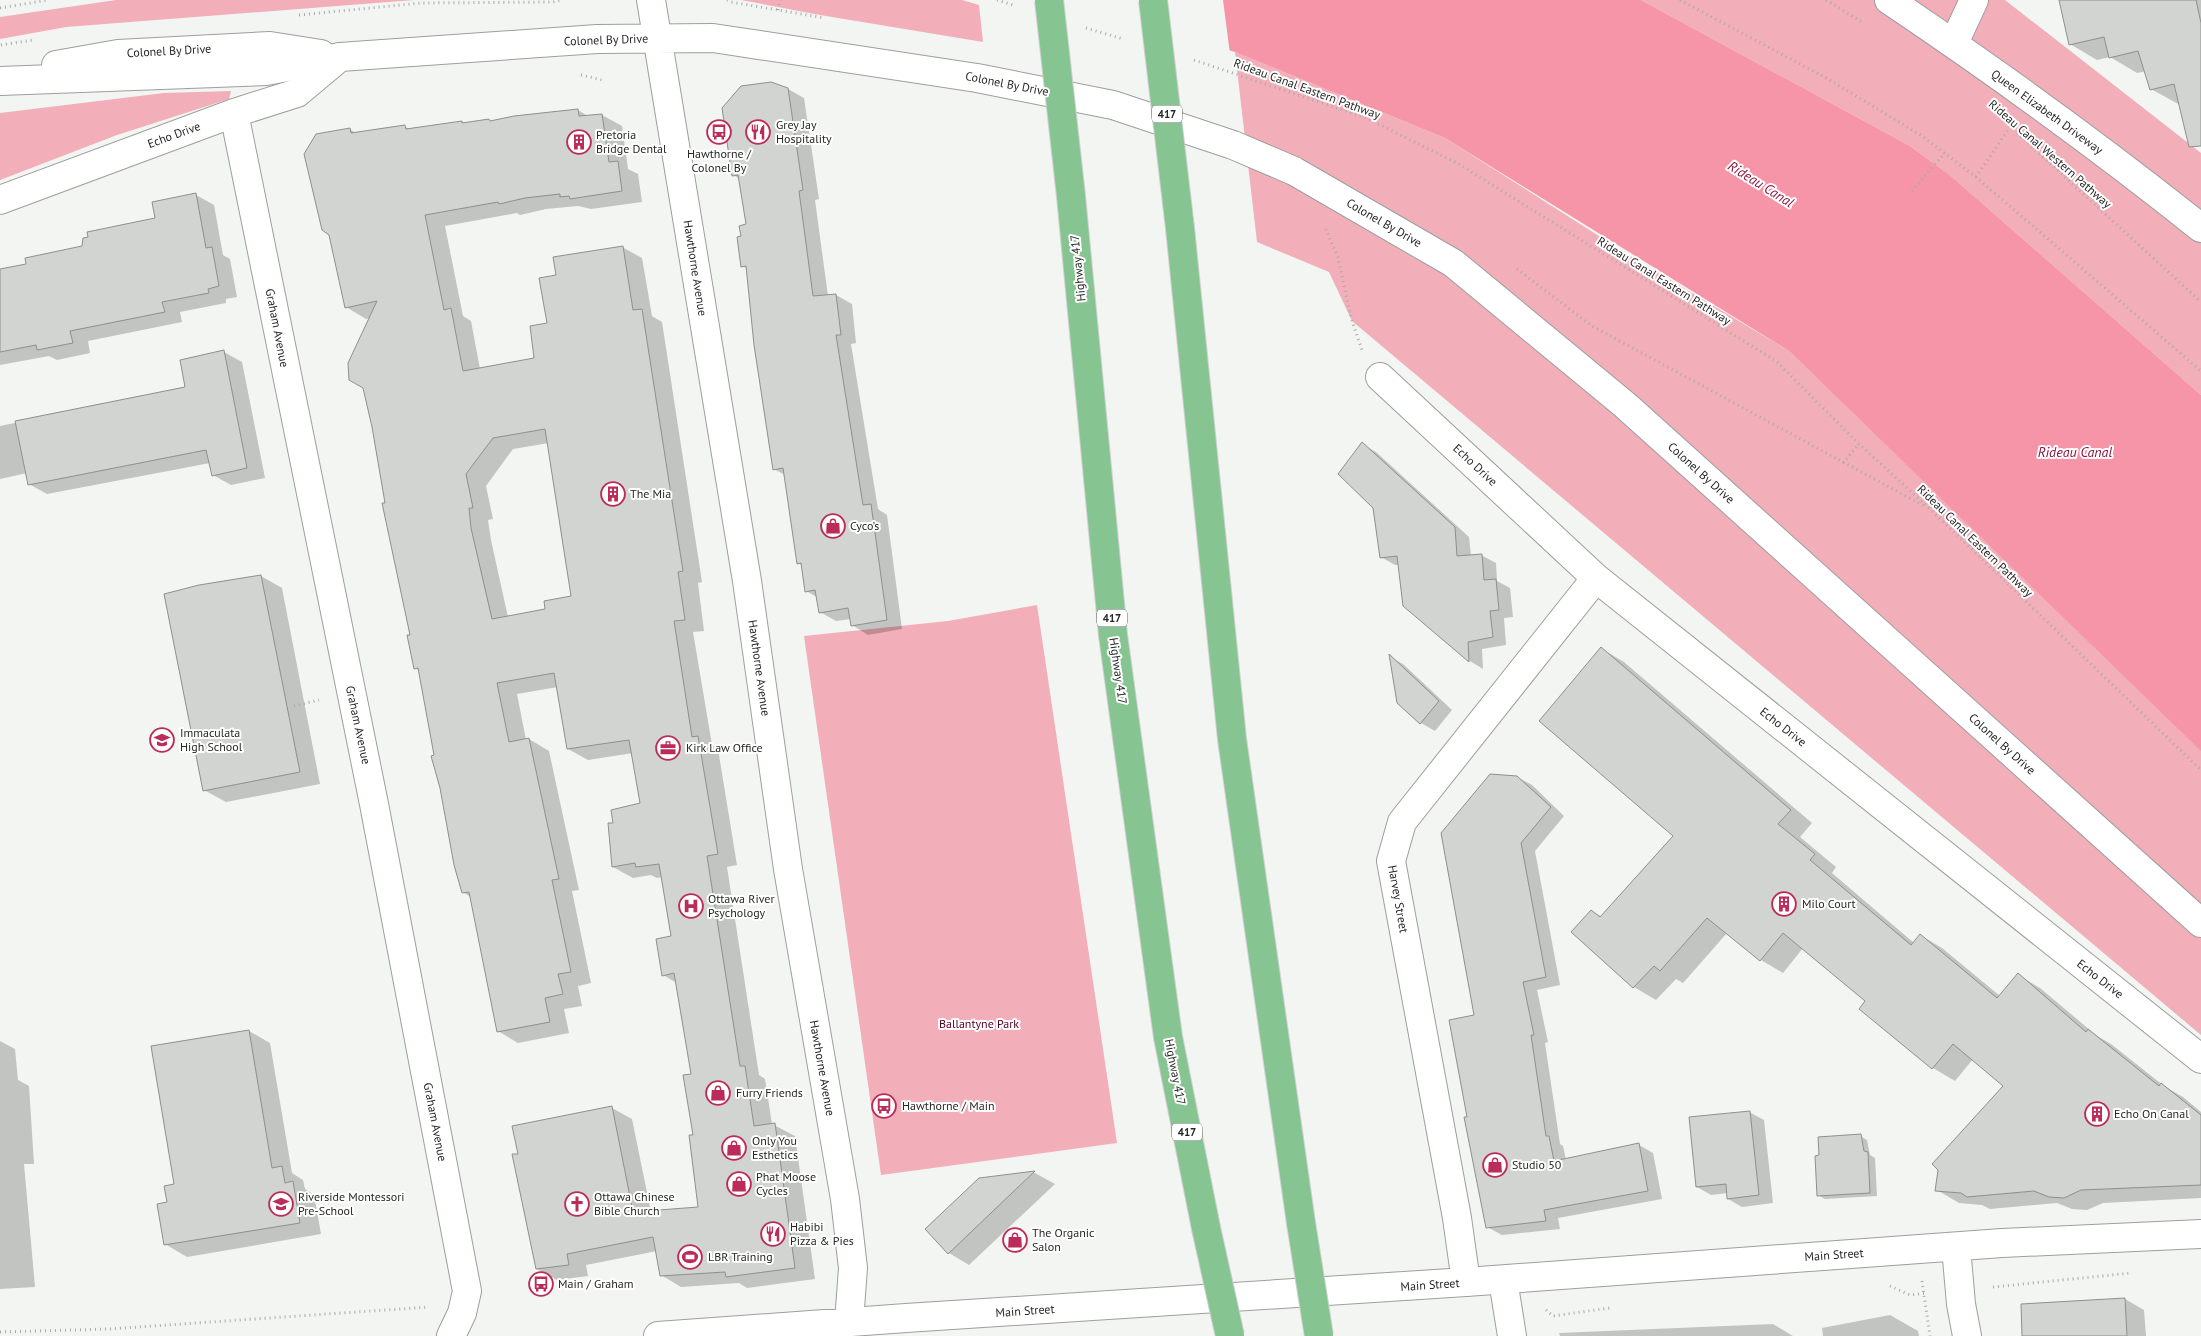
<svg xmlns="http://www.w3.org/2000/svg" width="2201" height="1336" font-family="'PT Sans',sans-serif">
<rect width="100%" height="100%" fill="#f2f5f2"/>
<path fill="#f2aeb9" d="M116 0H414L66 27 0 39V17Z
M741 0H962L979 5 983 42 820 15Z
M1641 0H2005L2201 153V395L1951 176 1910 146Z
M1235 52 1445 138 1635 259 1789 351 2201 750V1035L1352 321 1329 272 1257 242Z
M231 91 229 99 117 135 0 180V113L164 93Z
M1037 605 1117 1143 881 1175 804 636 948 621Z"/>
<path fill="#f595a7" d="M1060 0H1641L1910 146 1951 176 2201 395V751L1789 351 1445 138 1235 52Z"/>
<path fill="#f2f5f2" d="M1058 0H1223L1230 54 1060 2Z"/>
<path fill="#0003" fill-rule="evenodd" d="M2059 0H2201V143L2180 105 2151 89 2147 71 2137 73 2110 57 2097 60 2070 44Z
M788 89 804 98 819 199 815 200 828 296 836 295 852 304 856 343 851 344 878 509 887 515 902 629 868 635 852 625 851 619 836 621 820 612 817 597 806 591 803 566 798 563 785 475 774 469 748 269 742 266V238L748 225 740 179 733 175Z
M578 110 589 117 602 115 622 126 628 169 638 174 642 202 591 209 578 206 546 209 520 215 517 213 445 226 463 316 471 321 480 369 536 359 549 324 558 276 622 247 642 258 652 316 662 322 702 582 698 583 704 631 693 632 712 745 718 749 737 865 727 867 759 1075 765 1079 772 1124 795 1136 815 1279 747 1288 739 1283 681 1287 661 1275 657 1251 586 1265 588 1276 557 1280 537 1269 519 1155 612 1108 632 1119 651 1212 699 1208 693 1075 677 983 663 975 672 937 662 877 657 878 651 875 633 878 613 867 614 824 641 803 633 753 588 760 568 749 558 687 517 694 526 740 529 739 549 751 579 890 572 891 591 983 578 986 582 1006 564 1009 569 1033 518 1043 498 1031 472 898 463 892 420 671 415 668 371 318 366 319 346 307 350 129 357 134 405 127 409 129 462 122 465 124 491 122ZM549 443 572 597 547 610 508 617 491 540 488 520 493 519 486 486 513 449Z
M196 195 214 205 223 255 230 259 237 297 226 299V303L180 312 182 322 88 341 90 353 57 360 49 356 0 365V270L28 265 83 247 157 219Z
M224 352 242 362 265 478 231 485 213 475 210 463 47 494 29 484 27 473 0 479V426L187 388Z
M1362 444 1376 452 1469 537 1471 556 1481 555 1496 563 1497 581 1510 588 1513 617 1504 618 1506 645 1482 649 1483 669 1470 661 1404 606 1400 565H1395L1381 557Z
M261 576 282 588 320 784 226 802 204 790Z
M1602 649 1624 662 1812 823 1800 837 1836 867 1832 873 1914 943 1920 935 1942 948 2000 996 2018 975 2040 988 2097 1036 2111 1044 2164 1086 2183 1097 2201 1112V1198L2103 1203 2087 1210 2072 1209 2057 1203 1990 1209 1982 1205 1959 1203 1937 1190 2005 1086 1973 1059 1955 1081 1933 1068 1860 1009 1866 1001 1803 948 1783 973 1761 960 1727 933 1683 983 1676 979 1656 1000 1634 987 1573 932 1592 911 1602 917 1675 836Z
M1390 657 1403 664 1452 710 1435 731 1421 723Z
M1517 777 1532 785 1564 816 1535 851 1560 985 1537 990 1548 1042 1545 1043 1560 1144 1563 1146 1566 1160 1639 1145 1653 1153 1662 1199 1558 1218 1560 1229 1502 1235 1487 1227 1468 1118 1475 1016Z
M249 1031 270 1043 292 1173 303 1180 305 1189 314 1195 321 1234 187 1257 165 1244 169 1203Z
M0 1041 15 1049 18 1080 29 1086 34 1164H24L35 1287 0 1289Z
M1749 1112 1764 1120 1773 1203 1742 1207 1728 1199V1193L1711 1195 1697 1187Z
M1860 1136 1867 1140 1870 1155 1875 1158 1877 1196 1825 1199 1818 1195 1821 1156Z
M1035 1173 1055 1184 969 1265 949 1253 980 1179Z
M2125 1299 2144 1310 2146 1336H2023Z
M1890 1315 1918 1331 1919 1336H1823L1822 1328Z
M1773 1324 1793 1336H1560L1559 1333Z"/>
<path fill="#d1d4d1" stroke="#8d908d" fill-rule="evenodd" d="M2059 0H2196L2201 23V146L2189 147 2174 84 2150 90 2138 51 2109 58 2104 37 2069 45Z
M771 82 788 88 803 190 799 191 813 296 836 294 841 335H836L863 505 871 504 887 620 851 626 848 608 819 613 815 590 805 592 801 563 797 564 783 468 773 470 754 345 746 266 741 267 737 237 741 236 739 226 746 224 738 175 732 176 722 108 741 86Z
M578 109 579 116 602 114 609 162 618 161 622 191 570 199 569 196 560 197V194L525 198 499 204 498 202 425 215 444 310 451 308 463 371 534 358 530 326 547 323 539 278 556 275 553 257 623 246 633 310 642 309 683 571 678 572 685 620 674 621 692 737 698 736 718 854 707 856 740 1066H745L754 1126 775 1123 795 1268 726 1277 725 1272 660 1276 653 1237 567 1254 569 1265 536 1269 512 1154H518L512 1126 612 1106 633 1212 698 1207 689 1135H693L683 1075 691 1074 674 973 662 976 656 939 671 936 659 864 636 867 635 863 612 867 608 823H613L611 810 640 803 629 740 567 749 554 673 497 683 509 742 529 738 559 879 552 880 571 972 558 974 563 994 545 998 550 1022 497 1032 469 892 462 893 454 865 440 788 431 756 434 755 418 668 414 669 407 635H410L382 503H385L372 427 363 388 349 380 348 363 377 301 345 308 329 235 322 230 304 154 316 134 350 128 351 133 405 125 406 129 462 121V123L489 119 490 121 514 116ZM545 429 571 596 544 601 545 609 492 619 471 528 469 508H473L466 474 493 438Z
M196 193 206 248 212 247 219 286 208 289 209 293 162 302 165 312 70 331 73 343 37 350 36 345 0 352V269L26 264 25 258 82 246 83 238 88 237 87 232 155 218 152 202Z
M224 350 247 468 212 476 206 450 28 485 15 421 185 387 180 360Z
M1362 442 1455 527 1457 556 1482 554 1484 580 1496 579 1499 610 1490 611 1493 637 1468 642 1469 662 1403 606 1397 556 1380 558 1373 508 1338 474Z
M261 575 300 772 203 791 164 594 199 585Z
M1601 647 1791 810 1778 824 1815 854 1810 860 1911 945 1920 934 1997 998 2018 973 2086 1032 2088 1029 2159 1086 2161 1083 2201 1115V1185L2081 1190 2064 1198 2049 1197 2034 1191 1967 1197 1961 1193 1935 1191 1938 1170 1932 1164 2003 1086 1953 1044 1932 1069 1859 1009 1865 1001 1783 933 1760 961 1707 918 1660 971 1654 966 1633 988 1571 932 1591 910 1600 917 1673 836 1539 721Z
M1389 654 1439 701 1420 724 1397 703Z
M1490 774 1517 776 1551 807 1521 843 1546 977 1523 982 1534 1035H1531L1546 1136H1549L1554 1161 1639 1143 1648 1191 1544 1210 1546 1221 1486 1228 1464 1117H1467L1449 1020 1474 1015 1441 833Z
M249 1030 272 1168 282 1166 285 1183 293 1181 300 1223 164 1245 157 1204 167 1202 164 1186 174 1184 151 1046Z
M1750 1111 1759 1195 1727 1199 1726 1184 1696 1187 1689 1117Z
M1861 1134 1864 1151 1868 1152 1870 1193 1817 1196 1815 1156 1819 1155 1818 1137Z
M1035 1171 948 1254 925 1229 979 1178Z
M2125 1298 2127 1336H2022L2021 1304Z"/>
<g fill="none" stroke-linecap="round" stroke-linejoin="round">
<g stroke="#9c9f9c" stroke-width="30">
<path id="street" d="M1954 43 1974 0
M234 113 374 804 467 1291 462 1313 451 1336
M0 200 234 113 297 93 340 57
M1380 377 1596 578 2201 1059
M1503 1280 1512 1336
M1466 1282 1457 1218 1391 861 1402 822 1596 578"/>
</g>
<g stroke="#9c9f9c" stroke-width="30">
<path id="secondary" d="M651 0 747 581 788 869 845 1199 853 1268 849 1322
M1889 0C1996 72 2101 148 2201 228
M56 65 118 54 270 46 321 54
M0 81 266 71 340 57 597 39 713 38 977 78 1113 105 1233 145 1294 171 1453 263 1625 405 2201 923
M1956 1247 1961 1304 1967 1336
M658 1336 906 1318 1466 1282 2002 1243 2201 1234"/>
</g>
<g stroke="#cfd0cf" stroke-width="30">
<path id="highway" d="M1071 196 1113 635 1168 1037 1206 1228
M1180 228 1232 739 1301 1223"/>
</g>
<path stroke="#a8aba8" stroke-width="3" stroke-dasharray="1 4" stroke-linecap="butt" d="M727 0 731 2 825 18
M997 0 1016 6
M1680 0 1828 79 1922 136 1976 177 2201 371
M1826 0 1862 22
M0 8 48 0
M778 10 780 0
M299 15 421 3 553 2 562 0
M1086 28 1123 39
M1 45 34 40
M1194 60 1366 118 1457 163 1776 361 1859 444 1931 510 2201 770
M581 75 602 80
M2017 133 2201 302
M1976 177 2010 127
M1912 191 1945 153
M1326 229 1338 258 1352 321 1362 350
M1517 269 1592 326 1926 507
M1843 463 1859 444
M294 706 319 700
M1922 1281 1930 1336
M1890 1286 1910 1295 1927 1293
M1993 1287 2131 1273
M1546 1310 1553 1316 1610 1308
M0 1332 109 1329 429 1307"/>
<use href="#street" stroke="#fff" stroke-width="28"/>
<use href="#secondary" stroke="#fff" stroke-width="28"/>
<use href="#highway" stroke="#86c592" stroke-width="28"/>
<g stroke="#cfd0cf" stroke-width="30" stroke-linecap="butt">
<path id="highway-bridge" d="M1049 0 1071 196
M1153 0 1180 228
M1301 1223 1319 1336
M1206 1228 1230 1336"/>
</g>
<use href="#highway-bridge" stroke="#86c592" stroke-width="28"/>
</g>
<defs>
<g id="bus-ring" transform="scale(1.25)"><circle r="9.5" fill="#fff" stroke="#bb2c58" stroke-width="1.5"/><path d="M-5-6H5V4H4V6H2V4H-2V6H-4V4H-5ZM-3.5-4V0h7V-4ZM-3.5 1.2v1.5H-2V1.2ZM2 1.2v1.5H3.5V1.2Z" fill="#bb2c58"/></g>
<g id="restaurant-ring" transform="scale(1.25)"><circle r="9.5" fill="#fff" stroke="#bb2c58" stroke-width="1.5"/><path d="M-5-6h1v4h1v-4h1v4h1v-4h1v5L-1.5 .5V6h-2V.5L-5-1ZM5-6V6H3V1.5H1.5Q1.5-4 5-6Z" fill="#bb2c58"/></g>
<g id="building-ring" transform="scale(1.25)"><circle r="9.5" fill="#fff" stroke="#bb2c58" stroke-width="1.5"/><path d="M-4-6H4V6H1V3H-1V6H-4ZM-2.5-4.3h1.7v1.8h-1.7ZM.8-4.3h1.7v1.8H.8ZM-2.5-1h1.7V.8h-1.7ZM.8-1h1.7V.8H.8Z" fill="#bb2c58"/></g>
<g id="shop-ring" transform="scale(1.25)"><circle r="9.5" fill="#fff" stroke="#bb2c58" stroke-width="1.5"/><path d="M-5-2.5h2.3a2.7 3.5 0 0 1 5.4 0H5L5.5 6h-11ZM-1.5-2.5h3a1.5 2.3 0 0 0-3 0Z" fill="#bb2c58"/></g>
<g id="school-ring" transform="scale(1.25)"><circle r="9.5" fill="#fff" stroke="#bb2c58" stroke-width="1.5"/><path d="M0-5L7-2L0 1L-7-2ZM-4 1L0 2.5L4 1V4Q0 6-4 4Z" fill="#bb2c58"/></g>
<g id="office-ring" transform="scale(1.25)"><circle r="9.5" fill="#fff" stroke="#bb2c58" stroke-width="1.5"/><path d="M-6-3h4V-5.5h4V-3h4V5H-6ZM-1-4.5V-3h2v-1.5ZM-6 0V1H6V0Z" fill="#bb2c58"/></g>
<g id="hospital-ring" transform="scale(1.25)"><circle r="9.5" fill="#fff" stroke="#bb2c58" stroke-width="1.5"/><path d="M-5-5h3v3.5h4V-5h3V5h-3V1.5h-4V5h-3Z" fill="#bb2c58"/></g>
<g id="church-ring" transform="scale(1.25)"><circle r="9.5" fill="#fff" stroke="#bb2c58" stroke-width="1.5"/><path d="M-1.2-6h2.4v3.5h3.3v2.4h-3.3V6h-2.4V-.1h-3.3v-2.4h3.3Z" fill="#bb2c58"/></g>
<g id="stadium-ring" transform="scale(1.25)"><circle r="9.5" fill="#fff" stroke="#bb2c58" stroke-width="1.5"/><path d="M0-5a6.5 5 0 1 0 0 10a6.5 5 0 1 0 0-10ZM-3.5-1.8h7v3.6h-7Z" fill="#bb2c58"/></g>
</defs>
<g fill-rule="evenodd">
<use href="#bus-ring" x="719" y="132"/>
<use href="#restaurant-ring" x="758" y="132"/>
<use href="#building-ring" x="579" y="142"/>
<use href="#building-ring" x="613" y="494"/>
<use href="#shop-ring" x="833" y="526"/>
<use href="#school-ring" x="162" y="740"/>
<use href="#office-ring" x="668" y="748"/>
<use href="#building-ring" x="1784" y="904"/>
<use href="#hospital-ring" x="691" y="906"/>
<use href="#shop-ring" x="718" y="1093"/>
<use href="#bus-ring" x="884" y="1106"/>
<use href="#building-ring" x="2097" y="1114"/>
<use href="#shop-ring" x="734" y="1148"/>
<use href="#shop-ring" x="1495" y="1165"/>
<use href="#shop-ring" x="739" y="1184"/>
<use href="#school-ring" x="281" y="1204"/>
<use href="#church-ring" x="577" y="1204"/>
<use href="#restaurant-ring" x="773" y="1234"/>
<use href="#shop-ring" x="1015" y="1240"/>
<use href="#stadium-ring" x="690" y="1257"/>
<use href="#bus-ring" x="541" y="1284"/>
</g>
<g text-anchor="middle" stroke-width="4" stroke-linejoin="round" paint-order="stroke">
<g fill="#fff" stroke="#676867" stroke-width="1">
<rect x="1152" y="105.5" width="30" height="17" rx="4"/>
<rect x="1097" y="609.5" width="30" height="17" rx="4"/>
<rect x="1172" y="1123.5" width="30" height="17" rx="4"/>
</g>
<g font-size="11" font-weight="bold" fill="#262826">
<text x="1167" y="118">417</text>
<text x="1112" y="622">417</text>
<text x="1187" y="1136">417</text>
</g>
<g font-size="12" fill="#262826" stroke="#fff">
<text transform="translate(606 40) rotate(-2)" y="4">Colonel By Drive</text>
<text transform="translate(169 51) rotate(-3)" y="4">Colonel By Drive</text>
<text transform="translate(1007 84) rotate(11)" y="4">Colonel By Drive</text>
<text transform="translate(1307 89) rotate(20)" y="4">Rideau Canal Eastern Pathway</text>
<text transform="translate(2047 112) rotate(36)" y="4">Queen Elizabeth Driveway</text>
<text transform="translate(174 135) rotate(-20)" y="4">Echo Drive</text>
<text transform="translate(2050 154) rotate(41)" y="4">Rideau Canal Western Pathway</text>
<text transform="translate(1384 223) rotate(30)" y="4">Colonel By Drive</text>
<text transform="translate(695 268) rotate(81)" y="4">Hawthorne Avenue</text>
<text transform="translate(1078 268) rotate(-96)" y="4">Highway 417</text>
<text transform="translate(1664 281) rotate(32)" y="4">Rideau Canal Eastern Pathway</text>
<text transform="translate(277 328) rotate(79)" y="4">Graham Avenue</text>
<text transform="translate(1475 465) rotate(43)" y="4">Echo Drive</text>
<text transform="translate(1701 473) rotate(42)" y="4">Colonel By Drive</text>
<text transform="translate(1975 541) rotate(44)" y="4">Rideau Canal Eastern Pathway</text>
<text transform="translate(759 668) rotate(82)" y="4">Hawthorne Avenue</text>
<text transform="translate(1118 671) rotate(82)" y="4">Highway 417</text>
<text transform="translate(358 725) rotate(78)" y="4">Graham Avenue</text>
<text transform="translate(1783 727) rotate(38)" y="4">Echo Drive</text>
<text transform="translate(2002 744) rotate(42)" y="4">Colonel By Drive</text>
<text transform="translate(1398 899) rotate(80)" y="4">Harvey Street</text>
<text transform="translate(2100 979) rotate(38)" y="4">Echo Drive</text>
<text transform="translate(822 1068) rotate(80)" y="4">Hawthorne Avenue</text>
<text transform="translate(1175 1072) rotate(79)" y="4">Highway 417</text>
<text transform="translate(435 1122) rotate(79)" y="4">Graham Avenue</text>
<text transform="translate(1834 1255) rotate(-4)" y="4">Main Street</text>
<text transform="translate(1430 1285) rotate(-4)" y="4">Main Street</text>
<text transform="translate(1025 1311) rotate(-4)" y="4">Main Street</text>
</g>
<g font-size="12" fill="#262826" stroke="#fff" text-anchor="start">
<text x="776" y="129">Grey Jay<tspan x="776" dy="14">Hospitality</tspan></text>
<text x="596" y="139">Pretoria<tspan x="596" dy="14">Bridge Dental</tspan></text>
<text x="719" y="158" text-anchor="middle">Hawthorne /<tspan x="719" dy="14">Colonel By</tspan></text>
<text x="630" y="498">The Mia</text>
<text x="850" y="530">Cyco’s</text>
<text x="180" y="737">Immaculata<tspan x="180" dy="14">High School</tspan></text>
<text x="686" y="752">Kirk Law Office</text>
<text x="708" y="903">Ottawa River<tspan x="708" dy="14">Psychology</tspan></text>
<text x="1802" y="908">Milo Court</text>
<text x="736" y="1097">Furry Friends</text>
<text x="902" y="1110">Hawthorne / Main</text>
<text x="2114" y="1118">Echo On Canal</text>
<text x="752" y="1145">Only You<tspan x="752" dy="14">Esthetics</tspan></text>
<text x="1512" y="1169">Studio 50</text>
<text x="756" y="1181">Phat Moose<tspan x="756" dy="14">Cycles</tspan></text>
<text x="298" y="1201">Riverside Montessori<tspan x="298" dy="14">Pre-School</tspan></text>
<text x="594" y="1201">Ottawa Chinese<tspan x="594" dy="14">Bible Church</tspan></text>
<text x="790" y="1231">Habibi<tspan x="790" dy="14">Pizza &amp; Pies</tspan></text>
<text x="1032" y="1237">The Organic<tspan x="1032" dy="14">Salon</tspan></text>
<text x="708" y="1261">LBR Training</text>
<text x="558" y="1288">Main / Graham</text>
</g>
<g font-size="12" fill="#560020" stroke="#fff">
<text x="979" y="1028">Ballantyne Park</text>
</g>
<g font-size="14" font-style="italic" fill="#89173d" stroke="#fff">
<text transform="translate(1761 184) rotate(32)" y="5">Rideau Canal</text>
<text x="2075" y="457">Rideau Canal</text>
</g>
</g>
</svg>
